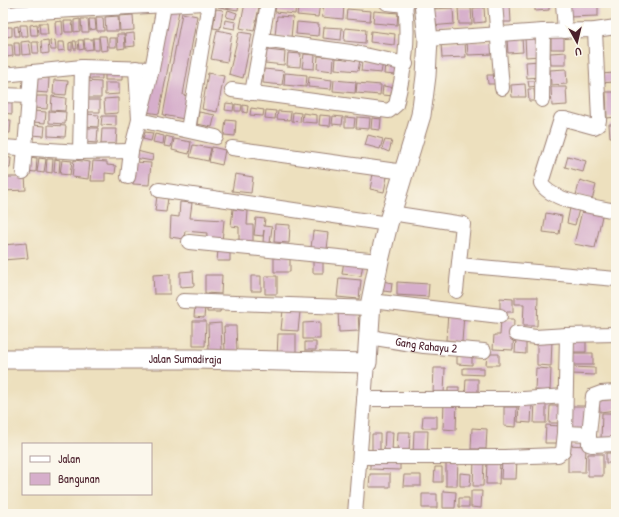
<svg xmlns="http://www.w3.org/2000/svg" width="619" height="517" font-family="'Patrick Hand',sans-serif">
<rect width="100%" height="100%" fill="#fbf7ec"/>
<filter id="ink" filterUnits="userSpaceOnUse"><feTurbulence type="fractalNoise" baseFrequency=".025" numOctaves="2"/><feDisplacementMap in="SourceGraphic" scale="8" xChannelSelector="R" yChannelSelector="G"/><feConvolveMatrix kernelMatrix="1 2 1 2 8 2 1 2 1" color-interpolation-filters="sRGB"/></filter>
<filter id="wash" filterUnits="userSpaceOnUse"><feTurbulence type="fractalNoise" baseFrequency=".012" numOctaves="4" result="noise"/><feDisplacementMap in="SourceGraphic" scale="16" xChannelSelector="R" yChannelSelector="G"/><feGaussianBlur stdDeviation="0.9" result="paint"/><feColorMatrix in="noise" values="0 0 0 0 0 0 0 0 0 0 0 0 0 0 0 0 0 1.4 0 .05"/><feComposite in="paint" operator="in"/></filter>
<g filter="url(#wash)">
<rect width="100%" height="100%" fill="#ede0be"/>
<g id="blocks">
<path fill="#d6aecb" d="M3 3H17V6L3 7Z
M218 3H239L238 10 218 7Z
M245 3H260L254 31 240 28Z
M276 3H296L295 14 275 12Z
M299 3H320L318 17 297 15Z
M324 3 344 5 343 19 322 17Z
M535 3H549V10L535 11Z
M568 3H598V16L568 17Z
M510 4 511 22H499V5Z
M484 7 485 22 474 23 473 8Z
M453 8 454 24 430 26 429 9Z
M458 8H471L472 24H459Z
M166 9 179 11 159 114 146 112Z
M216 9 223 10 220 29 213 28Z
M347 9 371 11 370 21 346 19Z
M228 10 237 13 235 19 226 17Z
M374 11 398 13 397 25 373 23Z
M182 13 197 16 183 95 188 96 184 119 163 115Z
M133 15 134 30 120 31 119 16Z
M118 16 119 31H106L105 17Z
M277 16 293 17 291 38 275 36Z
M96 18H103L104 31H97Z
M80 19V31L74 32V20Z
M81 19H88L89 32H82Z
M89 19H95L96 29 90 30Z
M225 20 236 22 235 29 224 27Z
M62 21 63 34 56 35 55 22Z
M64 21H72L73 32H65Z
M297 22 319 24 318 36 296 34Z
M39 23H47L48 34H40Z
M37 24 38 35H31L30 25Z
M20 25H27L28 36H21Z
M18 26 19 36H15L14 27Z
M6 27H12V36L6 37Z
M324 27 342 28 341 40 323 38Z
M345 28 366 30 365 43 344 41Z
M217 30 232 33 227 62 211 59Z
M371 31 395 34 394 45 370 42Z
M239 32 252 34 243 78 229 74Z
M134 33 135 46 126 47 125 34Z
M117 34H124L125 48 118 49Z
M564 35V49H551V36Z
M99 36H106L108 50 101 51Z
M539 37 540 56 526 57 525 38Z
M93 38H99V50H94Z
M109 38H116V47H109Z
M522 38 523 52 508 53 507 39Z
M84 39H92L93 49 85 50Z
M48 40 49 53 42 54 41 41Z
M55 40 56 50H51L50 41Z
M78 40H83L84 49 79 50Z
M29 41 31 54 22 55 21 42Z
M73 41H76L77 49H74Z
M494 41V54L468 55 467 42Z
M32 42H38L39 53H33Z
M58 42H64L65 50 58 51Z
M72 42V50H69V43Z
M465 42 466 57 442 58 441 43Z
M14 43H19L20 55H15Z
M6 45H12L13 56 7 57Z
M267 50 285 52 284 65 265 63Z
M566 52V65H551L550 53Z
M288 53 301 54 300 67 287 66Z
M304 54 315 55 314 69 302 68Z
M318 56 334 57 333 71 317 69Z
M336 58 360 60 358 71 335 69Z
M362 61 383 62 381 73 361 71Z
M539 61V77L527 78 526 62Z
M385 63 398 64 396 75 384 74Z
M88 69 102 70V79H88Z
M264 69 284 71 282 85 263 83Z
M566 69 567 84 551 85 550 70Z
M105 70H122V80H105Z
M208 73 224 76 217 112 202 109Z
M285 73 307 75 306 87 284 85Z
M615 73V82L600 83V74Z
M487 75H497V84H488Z
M36 77 49 78 48 93 35 92Z
M309 77 332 80 331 89 308 87Z
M54 80 68 81 66 95 53 94Z
M334 80 356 82 355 93 333 91Z
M85 81 101 82V98H85Z
M528 81H538V86L529 87Z
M105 83H119V94L105 95Z
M357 83 381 85 380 95 356 93Z
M525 84 526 97H512L511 85Z
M383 86 396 88 395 96 382 95Z
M551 87H566L567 105 552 106Z
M528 89H534L535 101H529Z
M606 92H616V117L607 118Z
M35 96H48L47 109 34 108Z
M52 96 66 98 65 111 51 110Z
M118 98V113L105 114 104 99Z
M86 100H100V112H86Z
M3 101H12V114L3 113Z
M226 103 234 104 233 111 225 110Z
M235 104 242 105 241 111H235Z
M243 105 248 106 247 113 243 112Z
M251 108 264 110 263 116 250 115Z
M266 110 276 111 275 119 265 118Z
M34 111 46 112 45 123 33 122Z
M49 111 66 112 65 124 49 123Z
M278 111 291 112 290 120 277 119Z
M199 112 215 115 212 127 197 124Z
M293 112 301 113 300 122 292 121Z
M303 113 317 115V123L302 122Z
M86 114 99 115 98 127 85 126Z
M320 115 331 116 330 126 319 125Z
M102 116H116V126L101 125Z
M333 116 343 117 342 125 332 124Z
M345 117 355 118 354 127H345Z
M357 117 370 118 369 129 356 128Z
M372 118 381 119 380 130 371 129Z
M3 120H11L10 133H3Z
M226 120 236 121 235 136 224 135Z
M609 124H616V137H610Z
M33 125 45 126 44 136 32 135Z
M48 125 66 126 65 137 48 136Z
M85 128H98L97 143 84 142Z
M102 129H117L116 144H101Z
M145 132 153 133 151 141 143 139Z
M155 134 164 136 163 144 153 142Z
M368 135 383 139 380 149 365 145Z
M166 136 173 138 171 147 164 146Z
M174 139 191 142 189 154 172 150Z
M385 140 392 141 389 152 382 149Z
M193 145 211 148 208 161 190 157Z
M212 147 225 150 222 165 209 162Z
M137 151 153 155 152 161 135 158Z
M568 156 586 161 583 172 565 167Z
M3 157 11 158 10 168H3Z
M27 157 37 158 36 172 26 171Z
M39 158 46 159 44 173 37 172Z
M47 159H53L52 173 46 172Z
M55 159 60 160 59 173 54 172Z
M62 160 72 161 70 175 60 174Z
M74 160 90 162 88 179 72 177Z
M93 161 107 162V165L116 166 115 174 105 173V181H91Z
M135 162 151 163 149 185 133 184Z
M235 174 253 177 251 193 232 191Z
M373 174 387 177 384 192 370 189Z
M3 177H25L26 190 3 191Z
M580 180 596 185 592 200 576 195Z
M157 196 168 198 166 212 155 211Z
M180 202 192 203 190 218 224 220 222 242 206 241 207 233 185 231 184 239 170 237 171 216 179 217Z
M571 203 580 205 575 225 567 223Z
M233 209 248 211 247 225H253V243L239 242V227L231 226Z
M582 211 602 216 595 248 574 244Z
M546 213 562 216 559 234 543 232Z
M256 218 265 219 264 226 272 227 270 243 263 242 264 230 263 236 254 235Z
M275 224 290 225 289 243 274 242Z
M313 231 329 233 327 249 311 248Z
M26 243 28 258 3 260V245Z
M218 250H230V261H217Z
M274 255H290V272H274Z
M313 259H323V273H313Z
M344 260 363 263 361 276 342 274Z
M193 271 194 286 180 287V272Z
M170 274V294H154L153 275Z
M205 275H222L221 294 205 293Z
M251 276H261V291H251Z
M265 276H277V294H265Z
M339 278 361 280 359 299 337 297Z
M378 280 392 283 391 292 376 290Z
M397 282 429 284 428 297 397 295Z
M515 297H538L537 326H523L524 304H515Z
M500 298 513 299V312H500Z
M195 306 205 307 204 318 194 317Z
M207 306H221L220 312H207Z
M283 310 300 312 298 331 281 330Z
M358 310 359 331 339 332 338 311Z
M448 313 464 314 462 342 446 340Z
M501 319H514L513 350 493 349 494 335H500Z
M193 321H206L205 346H193Z
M320 322V339H303V323Z
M221 323 222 351H209L208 324Z
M224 326H236L237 351 225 352Z
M278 334H296V360L277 359Z
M571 336 586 337V352H571Z
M516 338H526V354L515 353Z
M537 340H552L551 366 537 365Z
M305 342H316V350H305Z
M457 353H472V365L457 364Z
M570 353H593V365H569Z
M487 354H499V365H486Z
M572 367 595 368V375L572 374Z
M434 368H445L444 394 433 393Z
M463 368H484V375L463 374Z
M536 368 551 369 550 391 535 390Z
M466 379H478V395H465Z
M448 387H459V395H448Z
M616 399V410L600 412 599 401Z
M535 400 546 401V423H534Z
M444 402H457L456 430 443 429Z
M519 403 532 404 531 423 518 422Z
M550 406H561V423H549Z
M568 406H588L587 430 567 429Z
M504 407H517L516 427 504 426Z
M602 413H616V441L601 440Z
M423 416H437V428H422Z
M546 425 560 426 559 443H545Z
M472 428 487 429 486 449H471Z
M414 431H428L427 455 413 454Z
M385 432H393L392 452H384Z
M398 432H410L409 453 397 452Z
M372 434H380V452L372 451Z
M568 445 586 446 585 472H568Z
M606 453H616L615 463H606Z
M588 454H603V476H588Z
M370 459 400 460V470L370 469Z
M446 459 458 460 457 486H446Z
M502 459H517L516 479H501Z
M474 460 484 461 483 486H473Z
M487 461H500L499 484H486Z
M435 467H442V482H434Z
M460 473 471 474 470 486H460Z
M370 474H390V487H369Z
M404 475H421V486H403Z
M443 491 456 492 455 508H443Z
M471 491H482L481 508 471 507Z
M422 494H437V508H422Z
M459 498H469V507H459Z"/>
</g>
</g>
<g filter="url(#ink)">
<use href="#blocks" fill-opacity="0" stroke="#9c8074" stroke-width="1"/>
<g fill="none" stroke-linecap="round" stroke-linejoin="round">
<g stroke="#9c8074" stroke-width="16">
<g id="street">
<path d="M387 3 406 5"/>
<path d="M495 3 502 88"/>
<path d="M563 3 565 31"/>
<path d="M3 15 18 13 204 3"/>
<path d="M595 30 599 120 598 125 594 127 565 119H561L541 183C550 201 596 207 616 211"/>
<path d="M428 39 543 31 595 30 616 27"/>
<path d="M262 40 351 52 406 64"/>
<path d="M136 68 139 120 216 137"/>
<path d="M3 75 82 67 152 69"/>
<path d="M232 90 389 111 396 105C405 68 409 41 405 3"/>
<path d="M252 93 268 3"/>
<path d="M3 95 28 96"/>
<path d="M542 100 543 31"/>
<path d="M188 130 209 3"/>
<path d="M3 147 80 152 131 151"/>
<path d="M232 148 404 172"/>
<path d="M80 152 82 67"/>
<path d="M23 172 31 73"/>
<path d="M128 177 131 151 152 69 164 6"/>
<path d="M159 190 388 224"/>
<path d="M391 213 463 224 456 291"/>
<path d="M189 242 379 261"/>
<path d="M459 265 616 279"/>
<path d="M183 301 371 308"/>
<path d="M371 301 500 316"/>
<path d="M516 334 535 337 567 335"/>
<path id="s1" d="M369 337 424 346 484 351"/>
<path d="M364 399H524L565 396"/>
<path d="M565 433 589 434V444L592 445 616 444"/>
<path d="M589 434 593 396 601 393 616 392"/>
<path d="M360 457H505L558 455 563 451 565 433 567 335 616 334"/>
<path d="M355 514 367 363"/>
</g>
</g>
<g stroke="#9c8074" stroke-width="21">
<g id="secondary">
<path id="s2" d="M3 359H196L367 363 371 301 379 261 388 224 421 115 426 76 428 39 424 3"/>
</g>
</g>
<use href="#street" stroke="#fff" stroke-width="14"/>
<use href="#secondary" stroke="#fff" stroke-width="19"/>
</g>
</g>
<g text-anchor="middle" stroke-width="4" stroke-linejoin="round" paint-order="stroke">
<g font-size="12" fill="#4a1f2b" stroke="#fbf7ec">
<text dy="4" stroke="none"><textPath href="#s1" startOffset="58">Gang Rahayu 2</textPath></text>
<text dy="4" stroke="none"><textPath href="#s2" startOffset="182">Jalan Sumadiraja</textPath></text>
</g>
</g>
<rect width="619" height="517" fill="none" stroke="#fbf7ec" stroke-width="16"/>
<rect x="22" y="443" width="130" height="52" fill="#fbf7ec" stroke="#b4a19f"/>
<rect x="30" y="456" width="20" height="6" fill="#ffffff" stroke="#b4a19f"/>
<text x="58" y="463" font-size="12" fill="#4a1f2b">Jalan</text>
<rect x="30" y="473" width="20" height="12" fill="#d6aecb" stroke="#b4a19f"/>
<text x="58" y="483" font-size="12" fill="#4a1f2b">Bangunan</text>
<g transform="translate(577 42) rotate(172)" stroke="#fbf7ec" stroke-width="3" paint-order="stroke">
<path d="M0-3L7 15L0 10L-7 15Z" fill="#4a1f2b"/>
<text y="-6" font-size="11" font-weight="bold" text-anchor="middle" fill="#4a1f2b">U</text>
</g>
</svg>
